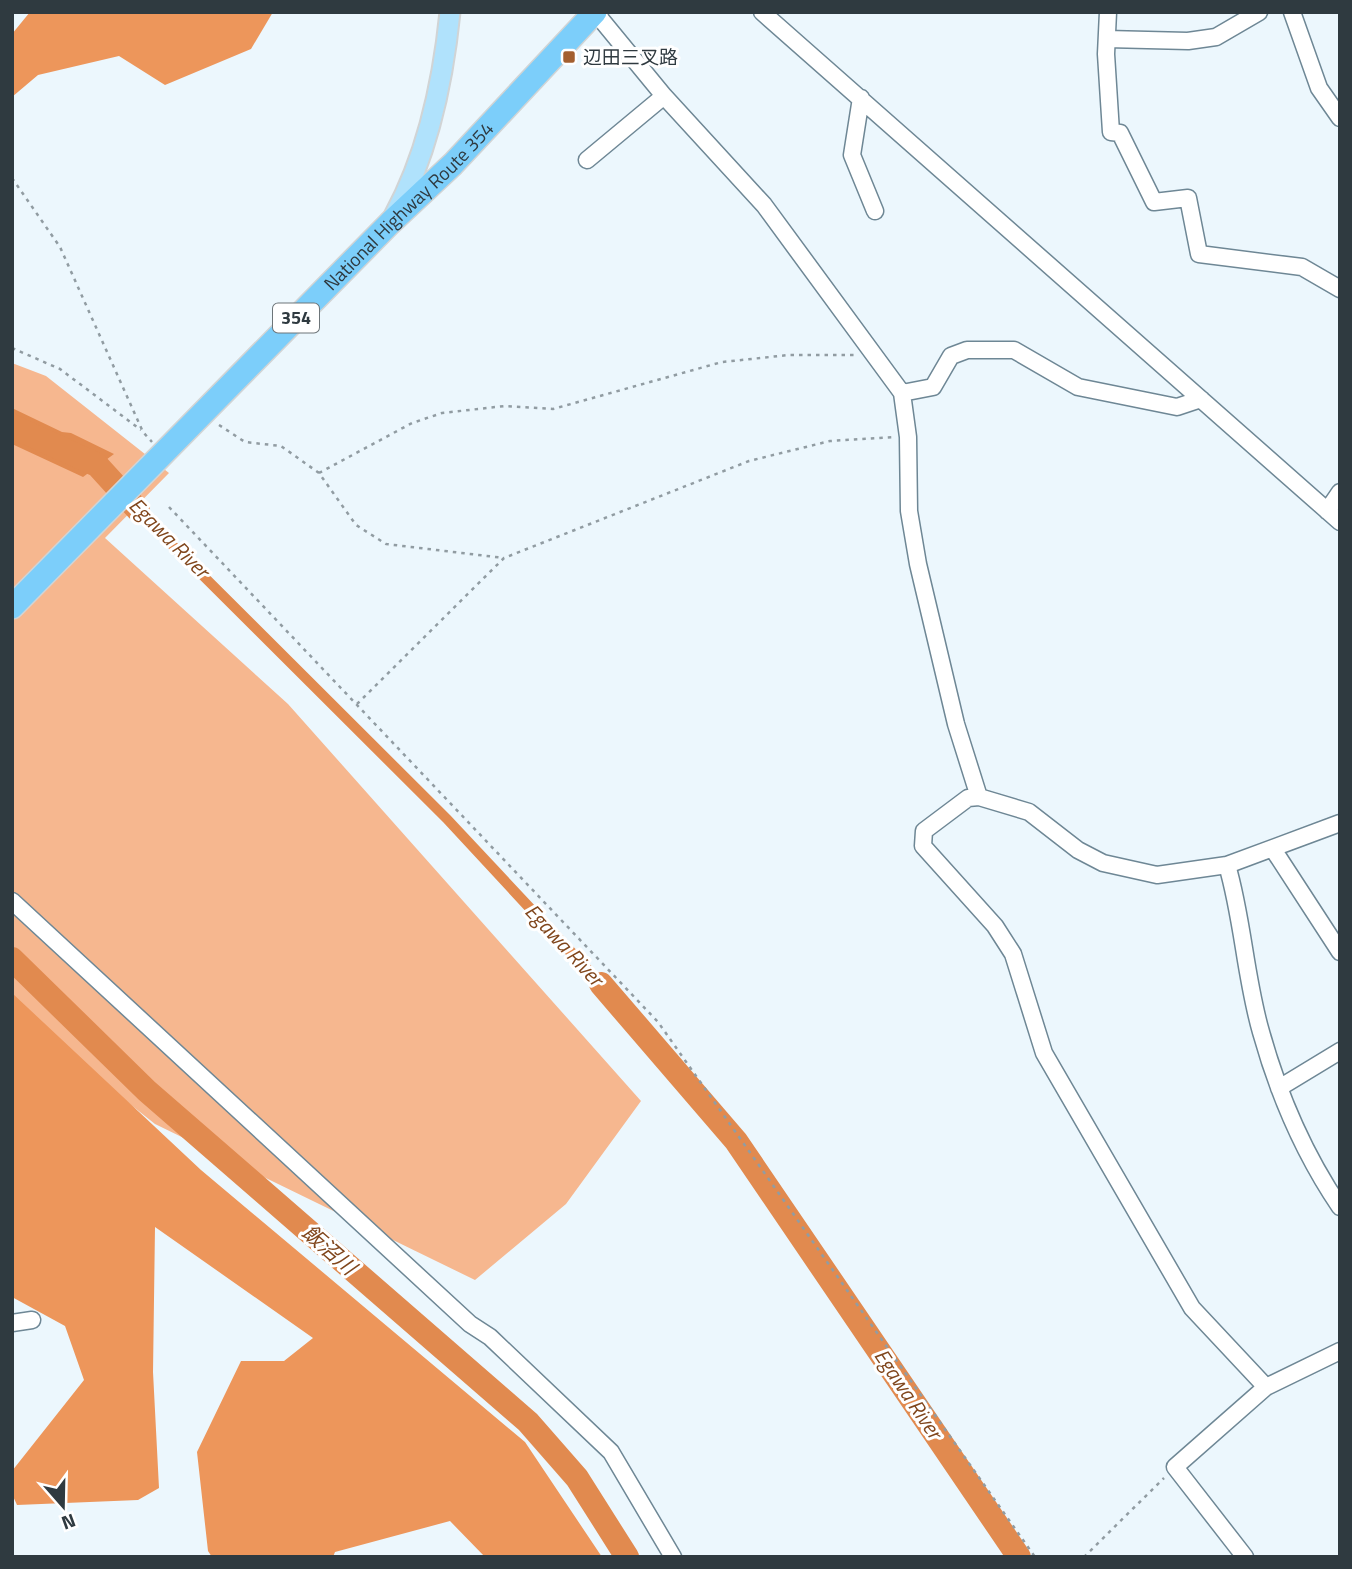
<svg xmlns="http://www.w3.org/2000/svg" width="1352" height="1569" font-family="'Titillium Web','Noto Sans JP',sans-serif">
<rect width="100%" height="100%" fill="#ecf7fd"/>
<path fill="#f6b78f" d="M12 363 46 376 169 473 105 538 288 704 641 1101 566 1204 475 1280 155 1124 12 1010Z"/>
<path fill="#ed965b" d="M30 12H273L251 49 165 85 119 56 38 75 12 97V34Z
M12 993 201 1170 525 1442 602 1557H485L450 1521 335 1552 333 1557H212L208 1551 197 1452 241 1361H284L313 1338 155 1227 153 1372 159 1488 138 1500 17 1505 12 1494V1471L84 1380 65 1326 12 1297Z"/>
<path fill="#e18a4f" d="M12 408 62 432 71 433 114 454 83 477 12 444Z
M118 484 450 815 627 1004 618 1011 443 822 111 491Z"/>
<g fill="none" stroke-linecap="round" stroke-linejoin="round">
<path stroke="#e18a4f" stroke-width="24" d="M12 426 97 465 138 510
M12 959 147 1091 528 1422 577 1478 627 1557
M601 984 736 1141 1019 1557"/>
<g stroke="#6e8795" stroke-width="19">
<path id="minor" d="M595 12 664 96 764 205 902 393 908 437 909 511 918 564 956 724 979 797
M762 12 1340 522
M1108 12 1106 54 1111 132 1120 133 1154 202 1188 198 1199 254 1302 267 1340 289
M1292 12 1319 88 1340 118
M1107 39 1188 41 1216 37 1259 12
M861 98 852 155 875 211
M587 160 664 96
M902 393 933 387 951 356 967 350H1014L1078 387 1177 407 1201 399
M1327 511 1340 492
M1273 849 1340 952
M1227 865C1243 919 1245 977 1261 1032 1278 1093 1304 1154 1340 1207
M12 901 470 1324 490 1337 611 1452 673 1557
M1279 1088 1340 1051
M12 1323 32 1320
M1266 1387 1192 1308 1044 1053 1013 954 995 926 923 846 924 831 968 798 979 797 1029 812 1078 850 1103 863 1157 875 1227 865 1340 823
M1245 1557 1175 1467 1266 1387 1340 1351"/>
</g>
<g stroke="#d1d4d5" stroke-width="23">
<path id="major" d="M394 216C428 154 443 82 450 12"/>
</g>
<g stroke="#d1d4d5" stroke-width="26">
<g id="highway">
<path id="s1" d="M12 607 390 223 453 164 595 12"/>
</g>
</g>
<path stroke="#919ca2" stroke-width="2.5" stroke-dasharray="3.5 5" stroke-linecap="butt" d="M12 178 60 247 143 432 152 442
M12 348 60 369 141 430
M219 425 245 442 281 446 319 473 356 525 386 544 504 558
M319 473 412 423 442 413 505 406 553 409 722 362 789 355H856
M169 507 658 1022 1035 1557
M357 704 504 558 749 461 830 441 895 437
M1084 1557 1164 1478"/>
<use href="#minor" stroke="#fff" stroke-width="16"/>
<use href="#major" stroke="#b0e2fc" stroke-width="19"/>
<use href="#highway" stroke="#7ccefa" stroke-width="23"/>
</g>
<rect fill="#a35f2f" stroke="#fff" stroke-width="2.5" x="562" y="50" width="14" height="14" rx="3.5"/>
<g text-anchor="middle" stroke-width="6" stroke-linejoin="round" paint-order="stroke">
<rect fill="#fff" stroke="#6d7579" stroke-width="2" x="273" y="303.5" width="46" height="29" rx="5"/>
<g font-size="18" font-weight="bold" fill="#2f3a40">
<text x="296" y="324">354</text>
</g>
<g font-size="19" fill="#2f3a40" stroke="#fff" text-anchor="start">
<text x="583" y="64">辺田三叉路</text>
</g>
<g font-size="19" fill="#2f3a40" stroke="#fff">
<text dy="7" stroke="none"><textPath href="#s1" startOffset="564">National Highway Route 354</textPath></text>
</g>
<g font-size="21" font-style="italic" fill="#80461c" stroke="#fff">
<text transform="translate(169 538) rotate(45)" y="7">Egawa River</text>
<text transform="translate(564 945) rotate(47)" y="7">Egawa River</text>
<text transform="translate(329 1250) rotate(41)" y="7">飯沼川</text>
<text transform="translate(908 1394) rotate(56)" y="7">Egawa River</text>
</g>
</g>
<rect width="1352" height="1569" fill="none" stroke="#2f3a40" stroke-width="28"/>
<g transform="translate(63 1506) rotate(160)" stroke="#ffffff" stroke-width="5" paint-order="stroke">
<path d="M0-5L12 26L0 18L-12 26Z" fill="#2f3a40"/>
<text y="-10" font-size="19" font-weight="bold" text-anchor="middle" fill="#2f3a40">N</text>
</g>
</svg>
